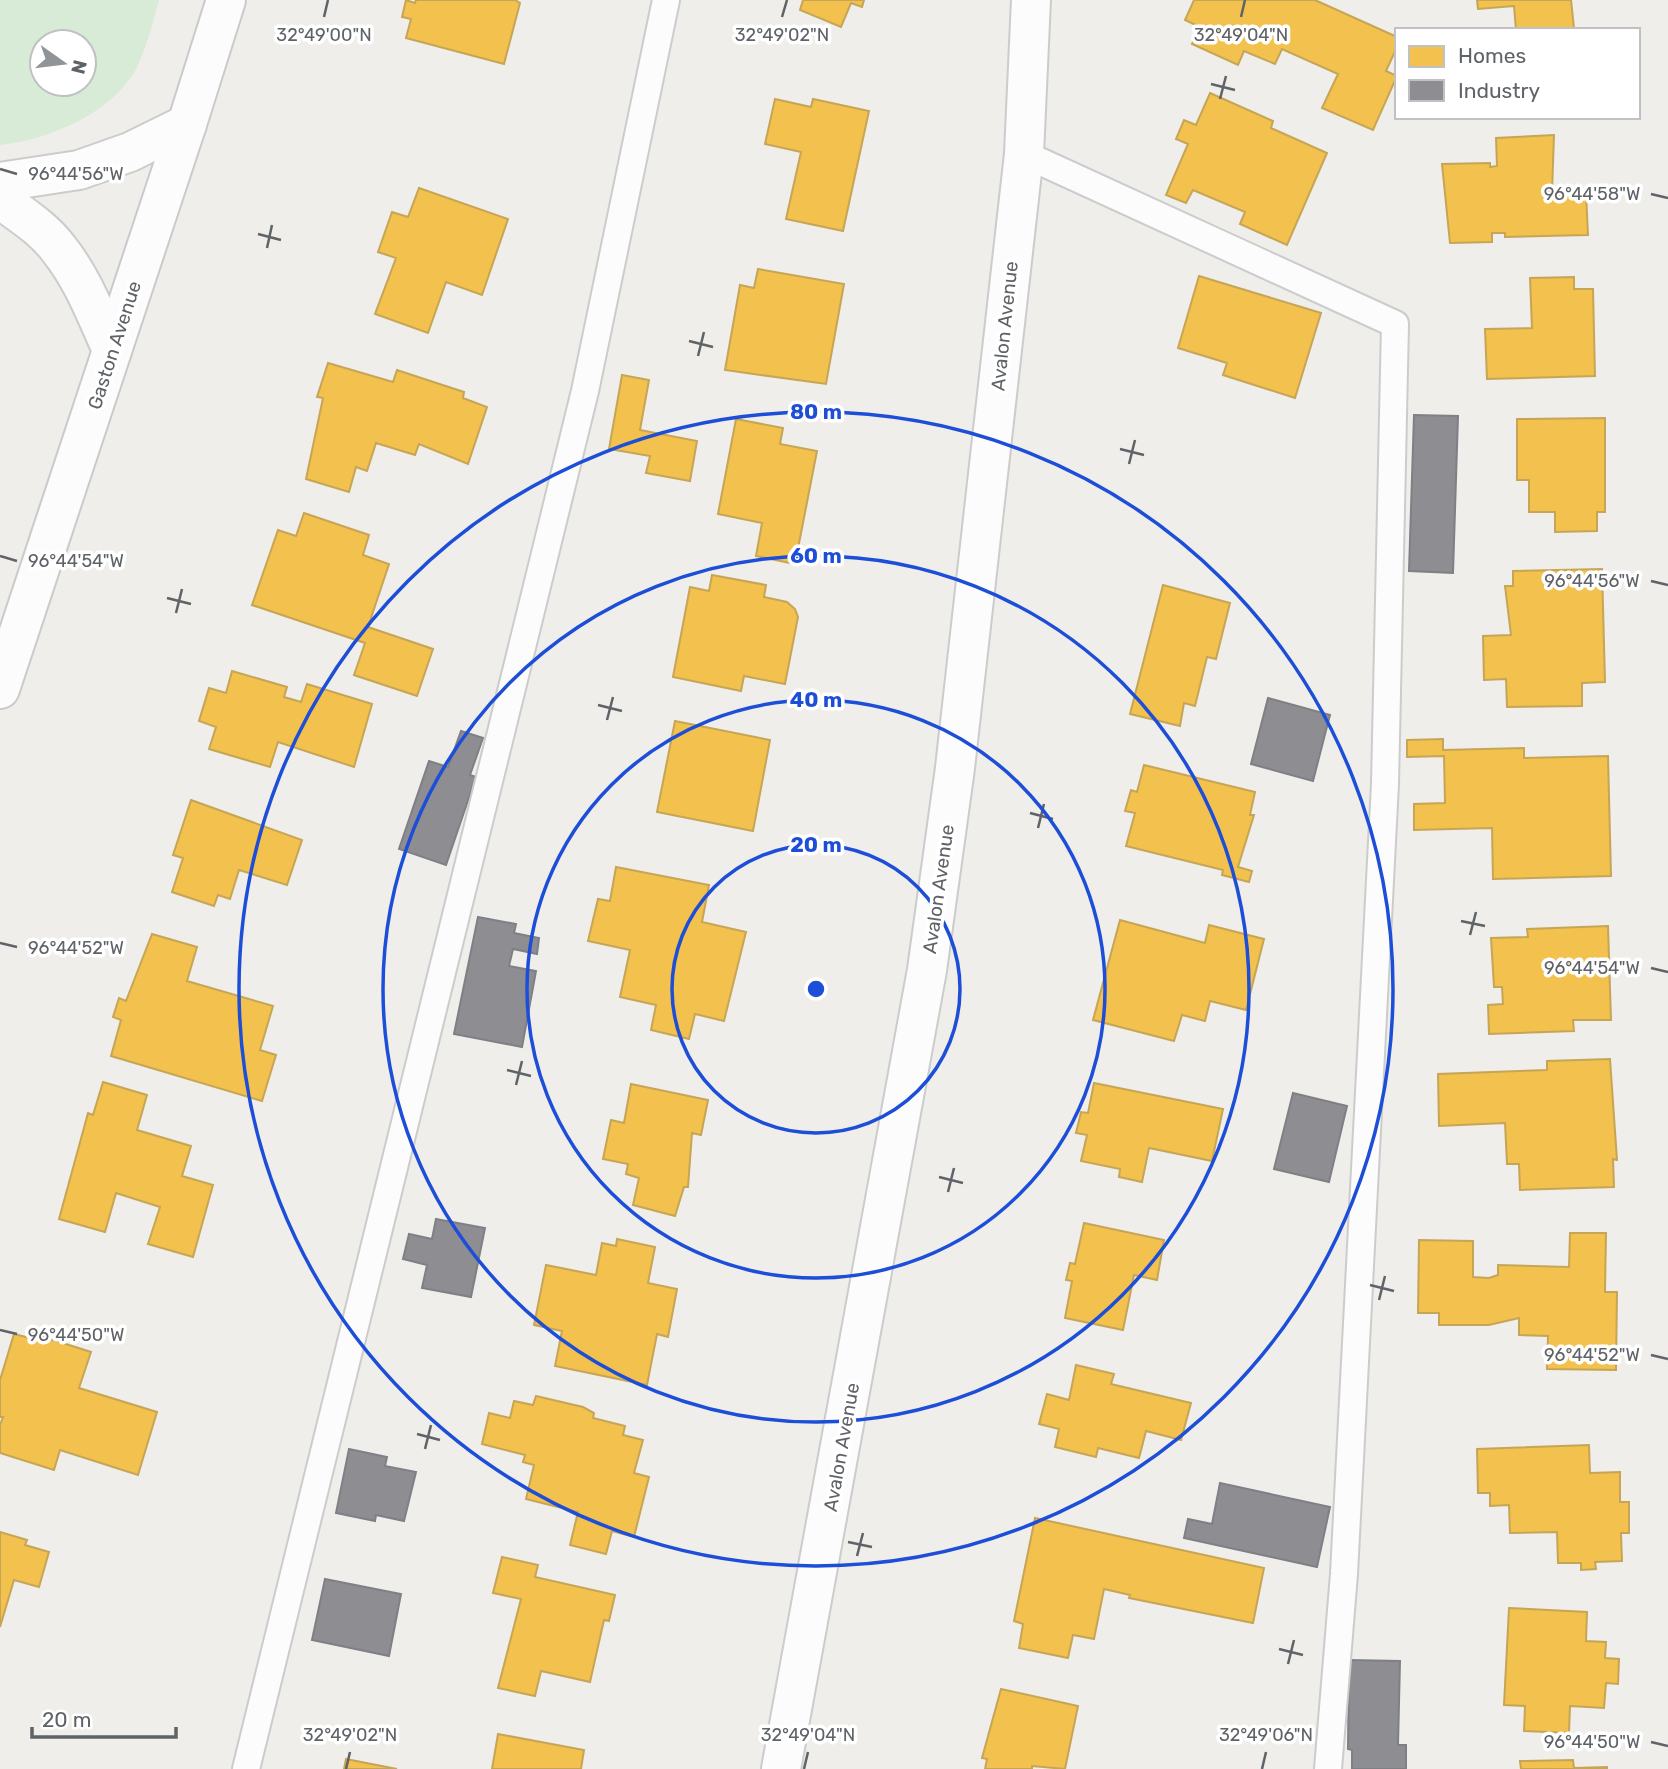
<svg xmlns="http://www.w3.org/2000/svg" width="1668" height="1769" font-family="Rubik,sans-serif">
<rect width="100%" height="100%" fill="#efeeea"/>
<path fill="#d8ebd6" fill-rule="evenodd" d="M0 0H159C153 22 147 46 137 67 114 113 48 140 0 145ZM42 42H84V84H42Z"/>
<path fill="#f2c14e" stroke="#c6a556" stroke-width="2" d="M406 0 415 3 416 0H515L520 3 504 64 406 38 411 19 402 17Z
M803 0H864L862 7 851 3 841 27 800 10Z
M1194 0H1315L1397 37V47L1386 71 1397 76 1373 130 1322 108 1338 74 1282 49 1275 64 1244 51 1238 65 1192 44 1200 27 1185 20Z
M1477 0H1571L1574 28 1516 30 1514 6 1478 9Z
M1210 93 1273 121 1271 128 1327 153 1287 245 1240 224 1245 212 1193 190 1186 203 1166 195 1188 144 1176 139 1184 120 1196 125Z
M775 99 811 107 813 99 869 111 843 231 786 219 801 152 765 144Z
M1554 135 1552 193 1586 192 1588 235 1505 237V233H1492V242L1450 243 1442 164 1490 163V167L1497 166 1496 138Z
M419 188 508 219 482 295 446 282 428 333 375 314 396 258 378 252 392 212 408 217Z
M758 269 844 284 826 384 725 370 740 285 754 288Z
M1199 276 1321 313 1295 398 1223 375 1227 363 1178 348Z
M1574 277V289H1593L1595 376 1487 379 1485 329 1532 328 1530 278Z
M328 363 393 382 397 370 464 392 463 398 487 407 468 464 419 444 415 455 376 443 367 471 356 467 349 492 306 479 323 398 317 397Z
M622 375 649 380 640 430 697 441 690 481 646 473 650 456 609 449Z
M1605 418V512H1597V531L1555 532V512H1529V480H1517V419Z
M736 419 783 428 780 444 817 451 795 564 756 556 762 523 718 514Z
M304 513 369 535 363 555 389 564 368 627 433 649 417 696 354 675 365 643 252 605 278 530 296 536Z
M1602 569 1605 682 1582 683V706L1507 707 1506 679 1484 680 1483 636 1511 635 1505 586H1513V571Z
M712 575 766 585 764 597 787 602 795 609 798 617 785 684 744 676 741 691 673 677 690 587 709 591Z
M1163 585 1230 603 1216 659 1207 657 1195 706 1184 703 1180 726 1130 714Z
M232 671 287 687 284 697 301 702 307 684 372 704 354 767 278 742 270 767 209 749 216 727 199 721 209 688 226 693Z
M675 721 770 740 753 831 657 812Z
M1443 739V750L1524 748V758L1608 756 1611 876 1493 879 1492 828 1414 830V804L1445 803 1444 756 1407 757V740Z
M1144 765 1255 792 1250 815H1254L1238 867 1252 871 1249 882 1222 875 1223 870 1126 846 1135 813 1125 811 1131 790 1137 792Z
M191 800 302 840 287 885 239 870 230 899 218 895 214 906 172 892 183 858 173 855Z
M616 867 709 885 702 922 746 932 724 1021 695 1014 689 1039 651 1030 656 1005 620 997 630 950 588 941 598 899 610 901Z
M1120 920 1205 943 1209 925 1264 939 1246 1010 1210 1001 1205 1021 1182 1015 1174 1041 1093 1020Z
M1608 926 1611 1020H1573L1574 1031 1489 1034 1488 1005 1503 1004 1502 987H1494L1491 938 1528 937 1527 929Z
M152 934 197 947 187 981 273 1006 260 1050 276 1055 262 1101 111 1056 121 1020 113 1017 119 998 126 1001Z
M1610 1059 1617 1160 1613 1159 1614 1187 1520 1190 1519 1164H1507L1505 1123 1439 1126 1438 1074 1547 1070V1061Z
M103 1082 147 1095 137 1130 191 1146 182 1176 213 1185 193 1257 148 1244 160 1207 116 1193 105 1232 59 1219 88 1113 93 1115Z
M1094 1083 1223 1109 1212 1161 1149 1148 1142 1182 1119 1177 1120 1169 1081 1161 1087 1135 1076 1133 1081 1112 1088 1113Z
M631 1084 708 1100 701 1135 692 1133 688 1187H684L675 1216 633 1205 639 1178 626 1174 628 1164 603 1159 611 1120 624 1123Z
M1084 1223 1164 1240 1157 1280 1134 1275 1123 1330 1065 1318 1072 1281 1066 1280 1070 1263 1075 1264Z
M1570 1233H1606L1605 1292H1617L1616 1370 1547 1369 1548 1336 1519 1335V1318L1489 1325H1439V1313H1418L1419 1240 1473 1241V1277L1489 1278 1498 1275V1265L1569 1267Z
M617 1239 655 1247 648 1283 677 1289 668 1337 657 1334 647 1385 555 1366 562 1331 534 1325 546 1265 596 1275 602 1243 616 1246Z
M31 1333 91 1352 79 1388 157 1412 138 1475 60 1450 54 1470 0 1453V1425L3 1417H0V1380L14 1334 30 1338Z
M1076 1365 1114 1374 1111 1384 1191 1403 1181 1440 1146 1431 1139 1458 1098 1448 1096 1457 1055 1447 1059 1429 1039 1424 1047 1394 1069 1400Z
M536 1396 583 1407 594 1413 593 1418 625 1426 623 1435 643 1440 634 1473 649 1477 634 1537 612 1531 606 1554 570 1545 578 1512 526 1499 534 1465 523 1462 525 1455 482 1444 489 1413 510 1418 514 1401 533 1405Z
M1589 1445 1590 1473 1620 1472V1502H1629V1533H1621L1622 1561 1595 1562 1596 1569 1581 1570V1563H1558L1557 1532 1510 1533 1509 1505 1490 1506V1493H1478L1477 1449Z
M1035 1518 1264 1568 1253 1623 1129 1598 1130 1595 1104 1589 1094 1639 1073 1635 1068 1658 1019 1648 1023 1624 1014 1621Z
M0 1532 27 1540 25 1545 49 1552 39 1587 14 1580 0 1627Z
M502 1557 538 1565 535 1577 615 1595 609 1621 604 1620 590 1682 541 1671 535 1696 498 1688 521 1599 493 1593Z
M1509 1608 1587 1612 1586 1641 1606 1642 1605 1658 1619 1659 1618 1684 1606 1683 1604 1708 1570 1706 1569 1733 1524 1731 1525 1706 1504 1705Z
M1001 1689 1078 1706 1065 1769 1032 1766V1769H985L987 1759 982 1758Z
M498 1734 584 1750 581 1769H492Z
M346 1759 397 1769H344Z
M1573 1760 1574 1768 1607 1767V1769H1521L1520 1761Z"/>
<path fill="#8d8d92" stroke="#7f8085" stroke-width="2" d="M1414 415 1458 416 1453 573 1409 571Z
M1268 698 1330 715 1313 781 1251 764Z
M461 731 483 738 470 775 476 777 446 865 399 849 429 761 448 767Z
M478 917 516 924 514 933 539 938 537 954 513 949 509 966 536 971 522 1047 454 1034Z
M1293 1093 1347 1106 1329 1182 1274 1169Z
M436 1219 485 1228 471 1297 422 1288 427 1265 403 1259 409 1234 432 1239Z
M349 1449 387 1457 385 1466 416 1472 404 1521 376 1515 375 1521 336 1513Z
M1220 1483 1330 1507 1317 1567 1184 1538 1188 1519 1212 1524Z
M325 1579 401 1594 389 1656 312 1640Z
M1349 1660 1400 1661 1398 1745H1406V1769H1352V1750L1348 1749Z"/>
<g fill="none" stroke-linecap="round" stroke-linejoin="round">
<g stroke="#cbcccc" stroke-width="30">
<path id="lane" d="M1024 154 1395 324 1385 784 1344 1574 1328 1769
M246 1769 585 391 666 0"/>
</g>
<g stroke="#cbcccc" stroke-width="42">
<path id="street" d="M0 182 79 170 130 152 187 124
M0 199C20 214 43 228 58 248 83 279 96 315 112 350
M781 1769 927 970 955 768 1024 154 1031 0"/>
</g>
<g stroke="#cacacb" stroke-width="42">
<path id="secondary" d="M0 689 187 124 226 0"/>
</g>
<use href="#lane" stroke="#fdfcfc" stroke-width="26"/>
<use href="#street" stroke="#fdfcfc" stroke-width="38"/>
<use href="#secondary" stroke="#fdfcfc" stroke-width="38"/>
</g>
<path fill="none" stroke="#5f6368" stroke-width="2.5" d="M324 17 328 0M782 17 787 0M1241 17 1245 0M1211 84 1235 90M1220 99 1226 76M0 169 17 174M1651 194 1668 198M258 234 281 240M267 248 272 225M689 341 713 347M698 356 704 332M1120 449 1144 455M1129 464 1135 440M0 556 17 561M1651 581 1668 585M167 598 191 604M176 613 182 589M598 705 622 711M607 720 613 697M1030 813 1053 819M1038 828 1044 804M1461 921 1485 926M1470 935 1476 912M0 943 17 947M1651 968 1668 972M507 1070 531 1076M516 1085 522 1061M939 1177 963 1183M948 1192 954 1168M1370 1285 1394 1291M1379 1300 1385 1276M0 1330 17 1334M1651 1355 1668 1359M417 1434 440 1440M425 1449 431 1425M848 1542 872 1547M857 1556 863 1533M1279 1649 1303 1655M1288 1664 1294 1640M1651 1742 1668 1746M346 1769 350 1752M804 1769 808 1752M1262 1769 1266 1752"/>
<g fill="none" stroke="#1d4ed8" stroke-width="3.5">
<circle cx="816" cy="989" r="144"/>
<circle cx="816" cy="989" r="289"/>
<circle cx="816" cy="989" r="433"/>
<circle cx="816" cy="989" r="577"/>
</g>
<g text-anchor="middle" stroke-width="7" stroke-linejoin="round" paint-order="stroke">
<g font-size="19" fill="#5f6368" stroke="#fff">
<text transform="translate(1004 326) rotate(-84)" y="7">Avalon Avenue</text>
<text transform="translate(114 345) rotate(-72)" y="7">Gaston Avenue</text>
<text transform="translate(938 889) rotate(-82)" y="7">Avalon Avenue</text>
<text transform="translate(841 1447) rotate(-80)" y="7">Avalon Avenue</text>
</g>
</g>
<g font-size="18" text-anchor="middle" fill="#5f6368" stroke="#fff" stroke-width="7" stroke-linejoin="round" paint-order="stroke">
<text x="324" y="41">32°49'00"N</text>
<text x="782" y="41">32°49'02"N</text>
<text x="1241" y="41">32°49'04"N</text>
<text x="76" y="180">96°44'56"W</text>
<text x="1592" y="200">96°44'58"W</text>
<text x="76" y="567">96°44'54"W</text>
<text x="1592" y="587">96°44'56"W</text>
<text x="76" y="954">96°44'52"W</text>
<text x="1592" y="974">96°44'54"W</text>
<text x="76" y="1341">96°44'50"W</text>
<text x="1592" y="1361">96°44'52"W</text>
<text x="350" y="1741">32°49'02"N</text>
<text x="808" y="1741">32°49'04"N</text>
<text x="1266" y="1741">32°49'06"N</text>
<text x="1592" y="1748">96°44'50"W</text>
</g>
<circle cx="816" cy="989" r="10" fill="#1d4ed8" stroke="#fff" stroke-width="3.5"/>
<g font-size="21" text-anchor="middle" font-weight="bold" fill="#1d4ed8" stroke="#fff" stroke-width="7" stroke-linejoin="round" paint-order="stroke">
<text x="816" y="419">80 m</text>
<text x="816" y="563">60 m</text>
<text x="816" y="707">40 m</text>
<text x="816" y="852">20 m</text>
</g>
<rect x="1395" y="28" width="245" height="91" fill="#ffffff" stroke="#bfc1c3" stroke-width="2"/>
<rect x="1409" y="46" width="35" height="21" fill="#f2c14e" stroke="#bfc1c3" stroke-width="2"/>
<text x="1458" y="63" font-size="21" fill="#5f6368">Homes</text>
<rect x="1409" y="80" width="35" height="21" fill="#8d8d92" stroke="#bfc1c3" stroke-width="2"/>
<text x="1458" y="98" font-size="21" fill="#5f6368">Industry</text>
<g transform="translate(63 63) rotate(104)"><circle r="33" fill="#ffffff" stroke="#bfc1c3" stroke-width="2"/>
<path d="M0-5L12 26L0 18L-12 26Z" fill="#919496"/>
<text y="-10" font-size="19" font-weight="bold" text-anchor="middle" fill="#5f6368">N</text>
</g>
<path d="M32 1727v10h144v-10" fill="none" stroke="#5f6368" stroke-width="3.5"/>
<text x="42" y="1727" font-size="21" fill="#5f6368" stroke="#ffffff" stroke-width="5" paint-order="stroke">20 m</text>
</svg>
